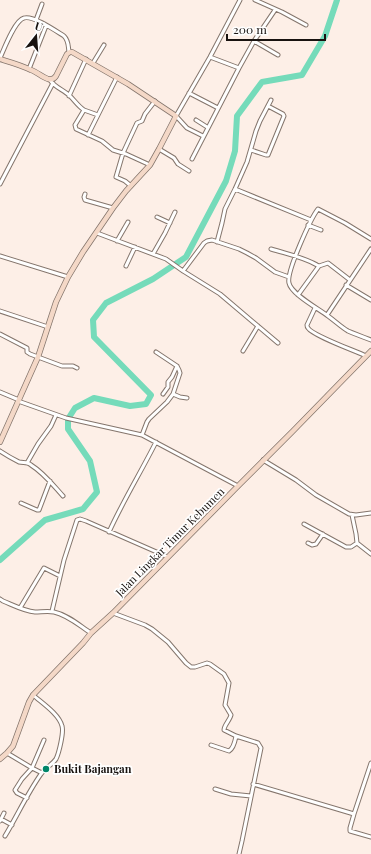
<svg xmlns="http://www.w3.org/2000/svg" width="371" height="854" font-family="'Playfair Display',serif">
<rect width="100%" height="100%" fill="#fdefe7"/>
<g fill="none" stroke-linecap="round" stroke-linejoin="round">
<path stroke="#75dbba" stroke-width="6" d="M0 560 45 520 83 509 97 492 90 461 68 429V419L75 408 94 398 130 406 146 404 151 395 94 337 93 320 106 303 153 279 186 257 226 181 235 151 237 116 262 82 302 75 325 36 337 0"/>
<g stroke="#84756c" stroke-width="5">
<path id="street" d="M255 0 282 12 306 25
M36 20 42 4
M254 41 278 55
M210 57 239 68
M0 58C4 49 15 20 24 18 33 15 56 31 64 36 69 41 68 46 69 52
M93 63 104 45
M29 69 46 26
M50 80C54 87 64 90 70 96 75 101 78 106 84 110L75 125 76 129 102 141 113 150 126 154 150 165
M189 93 218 108
M69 96 86 59
M84 110 98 115 88 135
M98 115 117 77
M196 120 207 127
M203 136 187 128 176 116 210 57 240 0
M159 149 174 158 178 164 189 171
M251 150 266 155H268L284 116 283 114 268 106
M192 159 239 68 254 41 275 10
M0 184 53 83
M131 186 125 181 116 177 123 153 137 123 142 121 145 114 155 101
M235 189 311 220
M85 194 84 197 85 200 113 208
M157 217 170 223
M308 225 321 230
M97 233 166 259 183 271 220 294 278 343
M371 239 345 223 318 209C311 218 286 272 289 283 291 294 319 309 328 316 335 321 341 327 348 331 355 334 363 337 371 340
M117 241 128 222
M217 242 222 223 225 209 235 189 247 162 256 131 260 121 271 100
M271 249C287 254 303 257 317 265L319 266 328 263 350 280
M153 254 165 233 175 212
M0 256 68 277
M126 266 135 247
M183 271 204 243 207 241 212 240 239 249 247 253 256 258 275 272 289 277
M346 285 371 300
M298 295 319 266
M315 308 307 325C307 326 307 327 308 328 313 336 356 351 366 356
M0 311 48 327
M327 315 371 249
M0 334 27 348V352L30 354 62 366H73L77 368
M243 351 258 326
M0 392 19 400
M163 394 168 387V382L172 377 177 366
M173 394 180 397 187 398
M18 401 66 418 142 435 238 486
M142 435 147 422 149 419 167 402 173 394 180 373 179 370 177 366 156 352
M0 451C6 455 13 459 19 462 24 463 28 462 31 465 44 473 53 485 63 496
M263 460 296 480 316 495 349 514 356 515 371 513
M27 463 38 444 51 426 56 415
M21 503 37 510H39L50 481
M352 515 356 534 357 543 371 554
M304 524 346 547H351L357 543
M109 532C123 501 141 472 156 442
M308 543 312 545 316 544 323 534
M0 599 3 601C13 605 24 611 35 612 41 612 48 611 54 612 68 615 80 626 91 633
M20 608 44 568 60 576
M52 611 64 560 77 520 80 519 86 521 168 557
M113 613 145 625 152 629 168 642 186 663 191 667H195L207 663 210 664 224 674 229 683 225 705 231 715C230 720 224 725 224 730L236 736 258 743 261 748 242 841 239 854
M211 745 229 751C234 748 235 741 236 736
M7 753 32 768 42 773
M253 784 354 814 350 828V831L371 837
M215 789 231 794 251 796
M27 798 17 793 15 790 22 779 32 768 44 740
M354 814 371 763
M1 819 12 825
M0 821 4 813
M5 836C17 816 27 794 41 774 45 768 52 765 56 759 59 753 64 732 62 726 59 714 42 703 33 695"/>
</g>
<g stroke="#84756c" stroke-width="6">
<path id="secondary" d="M0 59C10 62 21 65 31 70 37 72 42 77 48 79 52 80 54 79 56 76L67 54 70 52H72L128 84 176 116 159 149 150 165 126 191 113 208 83 252 68 277 56 302 38 357 0 442
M0 759 7 753 13 746 29 702 33 695 83 643 91 633 113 613 238 486 293 431 371 351"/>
</g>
<use href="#street" stroke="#fff" stroke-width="3"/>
<use href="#secondary" stroke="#f4d8c7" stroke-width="4.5"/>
</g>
<circle fill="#008568" stroke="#fff" stroke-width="1.5" cx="46" cy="769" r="4"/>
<g text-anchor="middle" stroke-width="3.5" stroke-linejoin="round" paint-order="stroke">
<g font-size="11" fill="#18120f" stroke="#fff">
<text transform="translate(170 542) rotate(-45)" y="4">Jalan Lingkar Timur Kebumen</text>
</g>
<g font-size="11" font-weight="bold" fill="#18120f" stroke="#fff" text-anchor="start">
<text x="54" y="773">Bukit Bajangan</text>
</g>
</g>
<g transform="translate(36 36) rotate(17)" stroke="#ffffff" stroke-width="3" paint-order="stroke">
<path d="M0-3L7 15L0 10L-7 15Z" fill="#18120f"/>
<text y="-6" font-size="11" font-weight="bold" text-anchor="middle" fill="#18120f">U</text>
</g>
<path d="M227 34v6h98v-6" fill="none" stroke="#18120f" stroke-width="2"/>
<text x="233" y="34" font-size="12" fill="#18120f" stroke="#ffffff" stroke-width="3" paint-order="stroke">200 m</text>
</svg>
